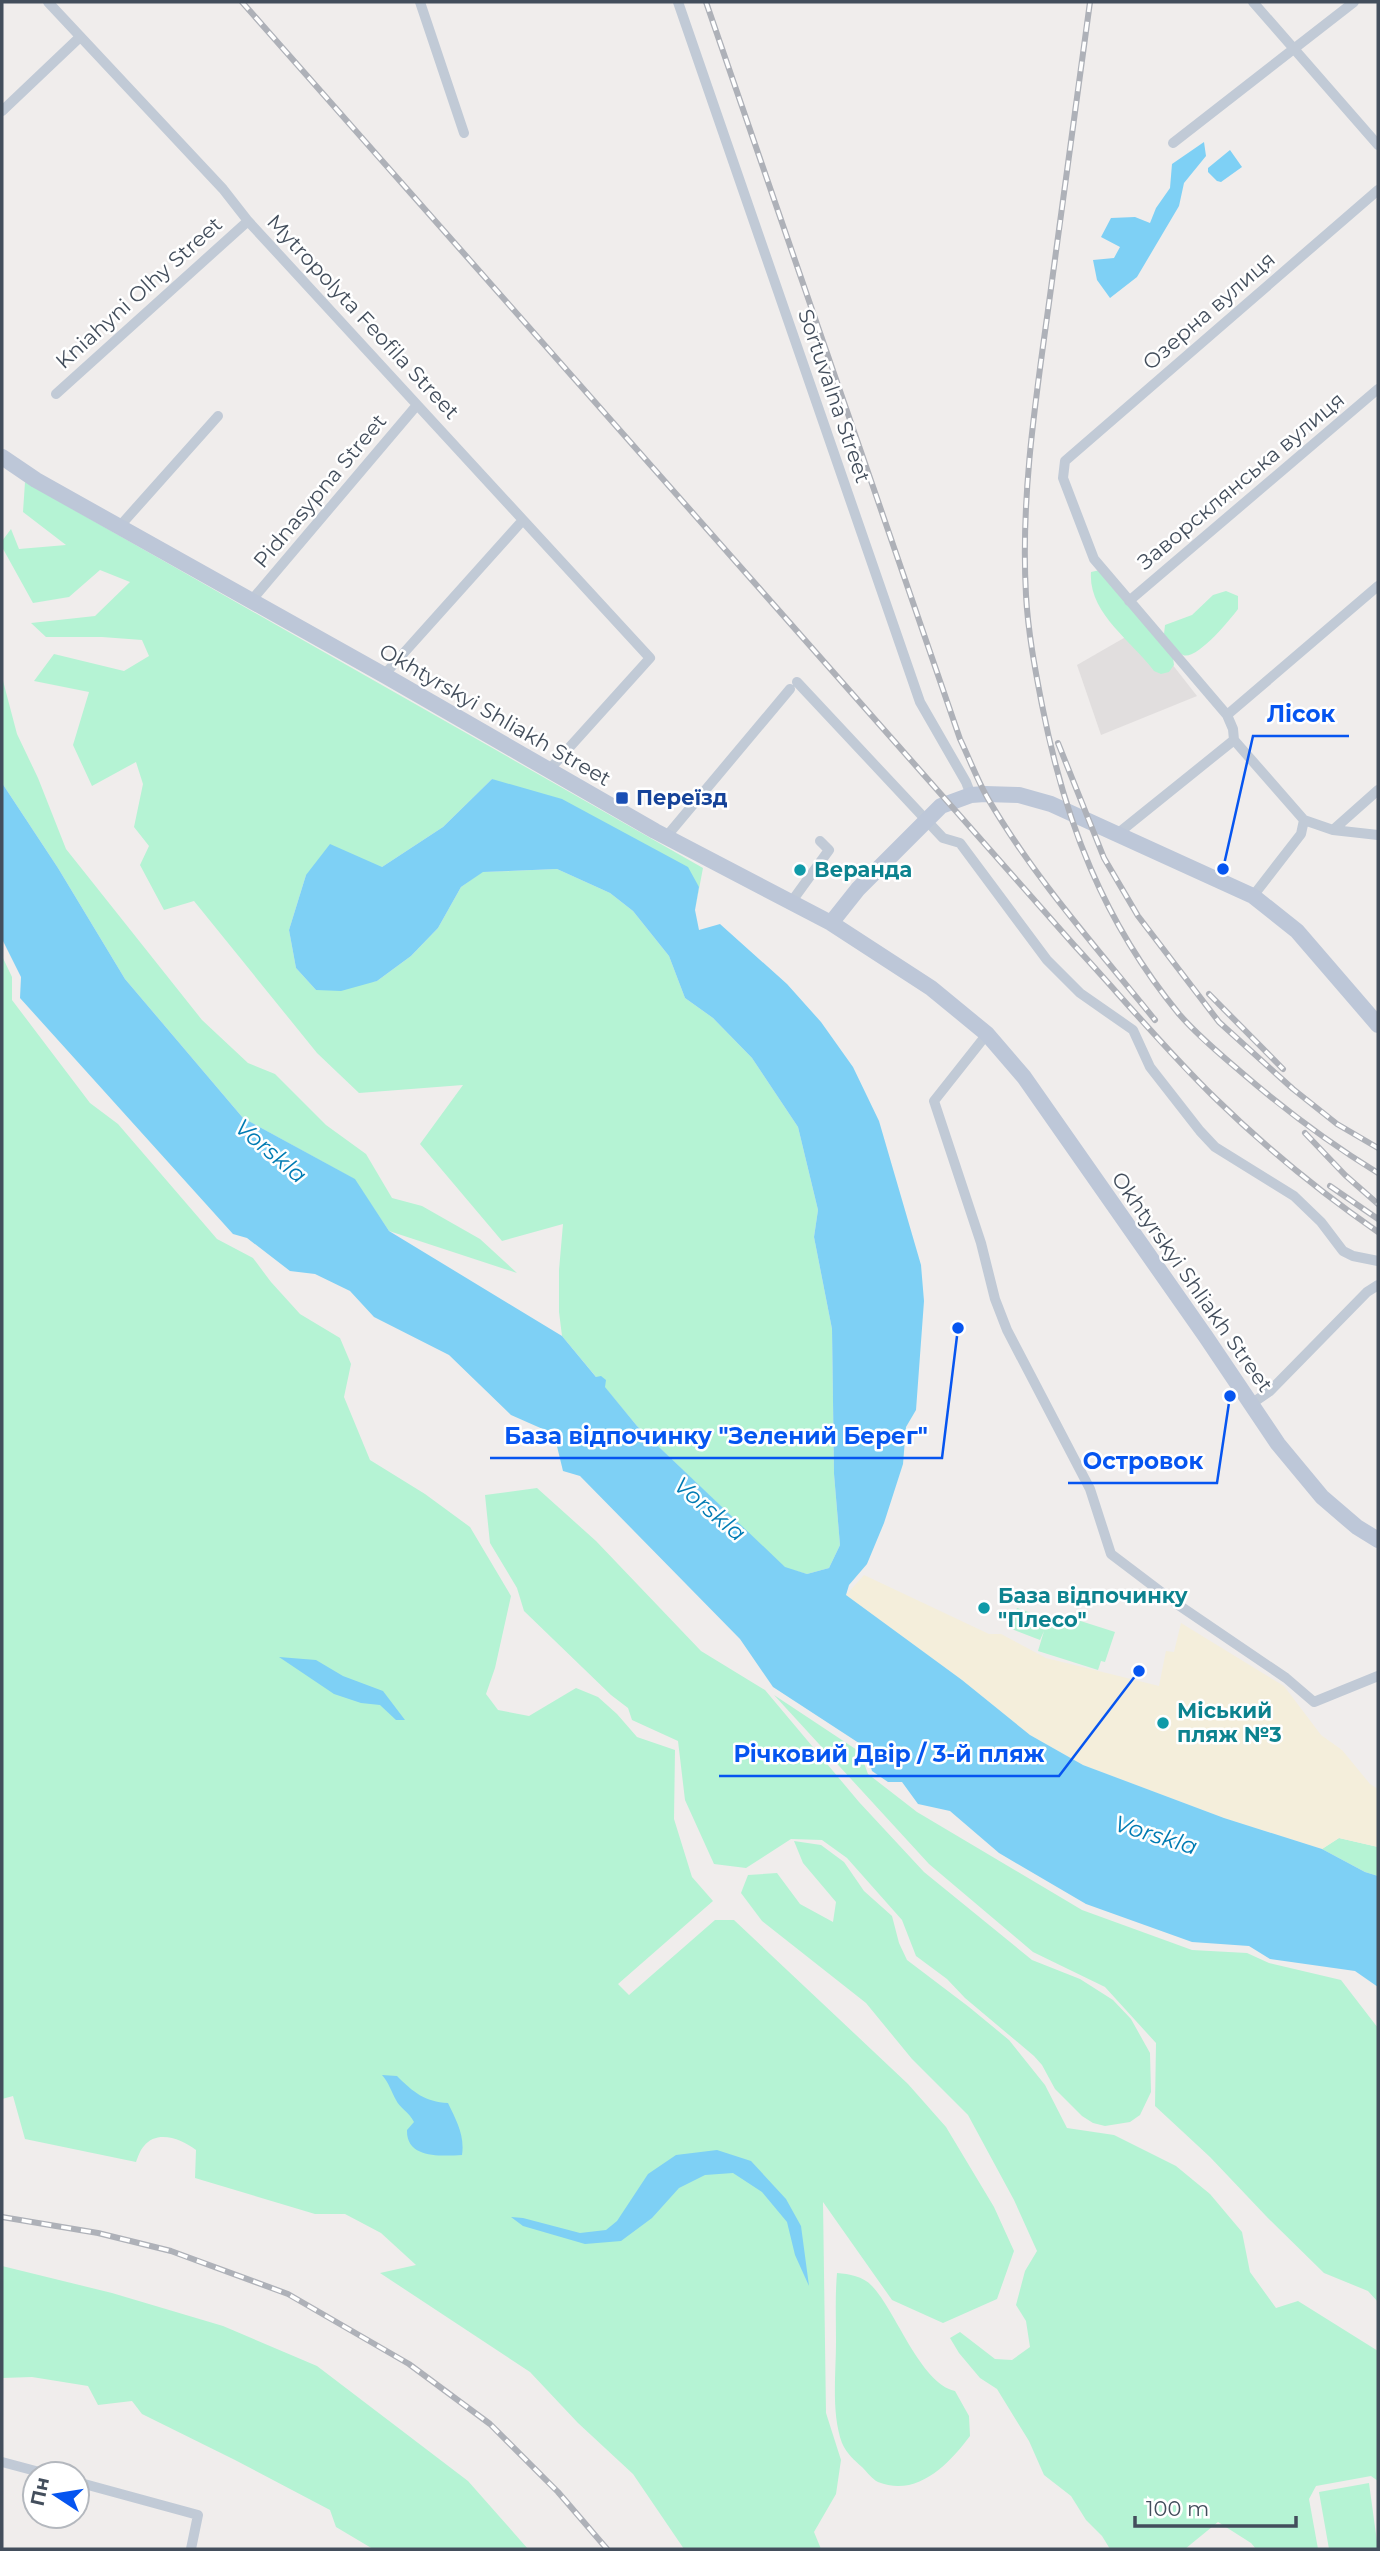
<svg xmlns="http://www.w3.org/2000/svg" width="1380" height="2551" font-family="Montserrat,sans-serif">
<rect width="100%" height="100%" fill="#f0edec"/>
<path fill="#e1dede" d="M1143 627 1197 696 1101 735 1077 665Z"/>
<path fill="#b5f3d4" d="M25 482 703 868 695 910 699 887 492 779 443 827 382 867 306 875 289 930 296 968 316 990 377 981 411 956 438 928 461 887 482 872 557 869 610 893 633 911 669 956 685 998 713 1018 752 1058 798 1127 818 1210 814 1237 832 1329 834 1474 840 1545 829 1568 807 1574 785 1568 637 1426 562 1336 559 1312V1270L563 1224 502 1241 420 1144 463 1085 359 1093 317 1053 194 901 164 910 140 865 149 846 134 827 143 784 136 762 92 786 73 745 89 692 34 681 54 654 124 671 149 656 142 640 102 637H46L31 623 95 616 130 582 100 570 69 597 33 603 2 547V541L11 529 19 549 66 545 23 512Z
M1100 570 1173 658 1174 665 1169 672 1161 674 1154 671C1132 641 1088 613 1091 572Z
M1226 591 1238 596V609C1230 620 1196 661 1183 655 1176 652 1169 640 1164 634L1165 625 1192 615 1213 595Z
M2 677 17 734 38 778 66 849 202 1020 248 1063 275 1074 326 1125 366 1154 392 1198 422 1206 480 1239 517 1273 389 1231 354 1179 243 1118 125 979 58 868 2 783Z
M2 956 12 977V1000L90 1103 118 1124 217 1239 253 1258 271 1282 300 1314 340 1338 351 1364 344 1397 370 1460 425 1494 470 1527 511 1596 495 1668 486 1694 498 1710 529 1716 576 1688 598 1697 617 1714 637 1737 675 1750 674 1819 692 1877 713 1901 618 1984 629 1995 715 1920H734L908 2084 946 2127 994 2207 1014 2251 997 2299 943 2323 892 2300 823 2202 826 2413 841 2460 836 2494 814 2532 821 2549H684L633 2474 578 2423 530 2372 380 2273 416 2265 381 2233 345 2214H315L195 2178 196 2150C182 2139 157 2129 144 2146 140 2150 138 2157 136 2162L25 2139 13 2096 2 2099Z
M537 1488 596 1541 701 1651 765 1690 859 1802 924 1872 1032 1960 1080 1979 1113 2000 1131 2019 1150 2053 1151 2092 1140 2115 1130 2122 1105 2126 1093 2123 1082 2116 1055 2089 1042 2065 1034 2056 965 1998 947 1979 916 1956 902 1920 847 1858 822 1840 791 1839 746 1868 714 1864 685 1800 678 1741 632 1720 628 1708 611 1695 524 1611 517 1588 490 1543 485 1495Z
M1017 1608 1048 1619 1050 1616 1066 1621 1068 1617 1115 1632 1105 1662 1101 1661 1098 1670 1038 1651 1044 1631 1040 1640 1009 1628Z
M774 1695 860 1752 868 1774 917 1812 1082 1910 1192 1950 1247 1953 1269 1963 1341 1980 1378 2028V2302L1368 2291 1324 2273 1266 2216 1210 2157 1155 2106 1156 2043 1105 1987 1033 1952 929 1864Z
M1339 1838 1378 1847V1876L1365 1872 1322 1849Z
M794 1841 821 1845 844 1862 864 1891 892 1916 899 1943 907 1960 969 2007 1009 2040 1045 2085 1067 2128 1114 2135 1176 2166 1210 2194 1242 2232 1250 2272 1276 2308 1298 2301 1378 2351V2481L1371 2476 1316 2486 1309 2499 1318 2549H1256L1251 2543 1218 2522 1185 2549H1110L1102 2536 1086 2520 1071 2496 1044 2475 1029 2441 997 2389 980 2378 959 2353 950 2338 960 2332 995 2359 1012 2360 1030 2347 1026 2321 1016 2305 1025 2271 1037 2251 1014 2200 968 2115 912 2059 866 2003 762 1921 741 1893 748 1875 777 1873 800 1904 833 1922 836 1902 803 1863Z
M2 2266 112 2293 223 2326 317 2366 468 2481 528 2549H373L336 2527 330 2510 235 2460 142 2414 132 2401 98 2405 88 2386 32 2377 2 2378Z
M837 2273C849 2274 863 2276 872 2286 896 2311 920 2383 955 2391L969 2416 970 2436C949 2464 917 2498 878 2482 872 2479 867 2472 862 2467 854 2460 847 2454 842 2443 831 2412 836 2374 836 2342 836 2318 835 2296 837 2273Z
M1369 2483 1378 2549H1329L1319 2492Z"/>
<path fill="#f4eedb" d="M864 1575 989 1634H1001L1046 1658 1159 1686 1166 1651 1174 1652 1181 1623 1284 1686 1321 1735 1342 1750 1370 1784 1378 1789V1847L1339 1838 1322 1849 1224 1818 1083 1765 1030 1735 962 1680 846 1595Z"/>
<path fill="#7ed0f5" d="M1204 142 1206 156 1184 183 1179 206 1137 277 1110 298 1097 280 1093 260 1114 258 1120 247 1101 237 1111 218 1135 217 1150 223 1156 208 1170 188 1172 164Z
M1230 150 1242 167 1221 182 1217 181 1208 172V168Z
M492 779 562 799 688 867 699 887 695 910 699 930 720 924 787 984 821 1022 853 1067 879 1121 921 1265 924 1301 916 1410 906 1427 903 1464 884 1523 867 1564 849 1585 846 1595 962 1680 1030 1735 1083 1765 1224 1818 1322 1849 1365 1872 1378 1876V1987L1355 1971 1270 1959 1249 1946 1192 1942 1086 1904 999 1853 950 1811 918 1804 902 1782H888L872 1771 865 1747 773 1687 740 1639 580 1476 563 1471 554 1434 511 1415 449 1355 374 1317 350 1291 315 1274 290 1271 247 1238 233 1234 20 998 21 977 2 939V783L58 868 125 979 243 1118 355 1179 389 1231 562 1336 596 1377 601 1376 606 1380 605 1387 637 1426 785 1567 807 1574 829 1568 840 1545 834 1474 832 1329 814 1237 818 1210 798 1127 752 1058 713 1018 685 998 669 956 633 911 610 893 557 869 483 872 461 887 438 928 411 956 377 981 341 991 316 990 296 968 289 930 306 875 330 844 382 867 443 827Z
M279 1657 316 1660 343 1676 383 1691 405 1720H396L380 1705 361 1703 334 1694Z
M382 2075 397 2076C413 2092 425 2102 448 2103 456 2120 465 2135 462 2155 442 2156 406 2159 407 2130L414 2122C409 2112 399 2107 396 2100 391 2091 389 2083 382 2075Z
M717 2150 751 2161 786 2199 801 2226 809 2286 795 2255 787 2222 762 2192 733 2173 705 2175 679 2188 652 2218 621 2241 585 2244 523 2226 511 2217 523 2218 580 2233 606 2230 617 2221 648 2174 676 2155Z"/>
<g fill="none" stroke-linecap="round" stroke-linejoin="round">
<path stroke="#c1cad6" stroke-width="10" d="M48 2 223 189 248 221 650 658 549 770
M420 2 464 133
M678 2 920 702 966 782 971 795
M1253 2 1378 145
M2 111 80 37
M1173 143 1354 2
M1378 190 1065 461 1063 478 1094 559 1227 715 1233 729 1234 740 1304 820 1333 830 1378 835
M56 394 248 221
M119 527 218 416
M251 601 417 405
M1129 601 1378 389
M384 675 523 520
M797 682 943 838 960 843 1047 960 1080 993 1133 1030 1150 1067 1200 1131 1215 1147 1294 1196 1321 1222 1343 1251 1353 1256 1378 1261
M1227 715 1378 586
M1333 830 1378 790
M1116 835 1234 740
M666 837 790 689
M1253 896 1301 834 1304 820
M792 901 829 850 820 841
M987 1034 934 1101 981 1243 995 1299 1007 1330 1090 1489 1111 1554 1177 1604 1286 1678 1314 1702 1378 1676
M1251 1404 1270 1391 1367 1292 1378 1285
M2 2462 47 2474
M77 2482 198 2515 191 2549"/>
<path stroke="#bdc7d8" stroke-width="16" d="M2 457 36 480 384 675 655 831 831 923 931 988 987 1034 1024 1077 1206 1337 1278 1444 1322 1497 1357 1527 1378 1540
M831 923 858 889 941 806 971 795 985 794 1019 795 1051 804 1253 896 1297 931 1378 1025"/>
<g stroke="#aeb1b8" stroke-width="6">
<path id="rail" d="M242 2 1074 945C1120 995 1165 1049 1214 1097 1265 1147 1320 1192 1378 1232
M706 2 960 739C969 758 977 779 987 797 1034 878 1097 948 1155 1020
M1090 2C1077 95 1065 188 1052 281 1038 385 1020 490 1026 595 1028 632 1035 669 1042 705 1065 822 1103 921 1179 1014 1198 1036 1220 1054 1241 1072 1285 1110 1329 1143 1378 1173
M1058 743 1104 858 1138 916 1219 1022 1293 1089 1337 1124 1378 1148
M1209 994 1283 1069
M1305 1133 1345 1175 1378 1204
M1330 1186 1378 1219
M2 2217 98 2233 171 2251 288 2294 409 2364 490 2424 558 2492 607 2549"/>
</g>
<use href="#rail" stroke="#fff" stroke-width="3.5" stroke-dasharray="10" stroke-linecap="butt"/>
</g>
<rect fill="#1a4fb4" stroke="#fff" stroke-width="2.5" x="615" y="791" width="14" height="14" rx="3.5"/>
<g fill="#0f9aa8" stroke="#fff" stroke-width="2.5">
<circle cx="800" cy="870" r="7"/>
<circle cx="984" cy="1608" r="7"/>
<circle cx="1163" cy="1723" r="7"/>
</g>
<g text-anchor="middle" stroke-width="5" stroke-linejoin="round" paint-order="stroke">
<g font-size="21" fill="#434e5c" stroke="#fff">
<text transform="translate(139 293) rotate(-42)" y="7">Kniahyni Olhy Street</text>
<text transform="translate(1209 311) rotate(-41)" y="7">Озерна вулиця</text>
<text transform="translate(363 317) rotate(47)" y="7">Mytropolyta Feofila Street</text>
<text transform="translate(834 396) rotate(71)" y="7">Sortuvalna Street</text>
<text transform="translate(1241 481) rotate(-40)" y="7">Заворсклянська вулиця</text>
<text transform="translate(320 491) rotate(-50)" y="7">Pidnasypna Street</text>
<text transform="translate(495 715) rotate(30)" y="7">Okhtyrskyi Shliakh Street</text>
<text transform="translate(1192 1282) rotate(55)" y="7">Okhtyrskyi Shliakh Street</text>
</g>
<g font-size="21" font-weight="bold" fill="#164399" stroke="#fff" text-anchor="start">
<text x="636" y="805">Переїзд</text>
</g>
<g font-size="21" font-weight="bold" fill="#0d838f" stroke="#fff" text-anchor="start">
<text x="814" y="877">Веранда</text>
<text x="998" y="1603">База відпочинку<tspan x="998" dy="24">"Плесо"</tspan></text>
<text x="1177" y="1718">Міський<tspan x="1177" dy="24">пляж №3</tspan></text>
</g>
<g font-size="23" font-style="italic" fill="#007bb3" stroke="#fff">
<text transform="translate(271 1151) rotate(40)" y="8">Vorskla</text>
<text transform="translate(710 1509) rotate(40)" y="8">Vorskla</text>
<text transform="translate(1156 1835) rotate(17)" y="8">Vorskla</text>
</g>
</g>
<path fill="none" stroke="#0655f0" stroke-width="2.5" d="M1223 869L1253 736H1349M958 1328L942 1458H490M1230 1396L1217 1483H1068M1139 1671L1059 1776H719"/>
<g fill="#0655f0" stroke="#fff" stroke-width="2.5">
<circle cx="1223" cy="869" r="7"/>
<circle cx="958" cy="1328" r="7"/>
<circle cx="1230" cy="1396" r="7"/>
<circle cx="1139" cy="1671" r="7"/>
</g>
<g font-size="23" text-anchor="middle" font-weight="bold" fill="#0655f0" stroke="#fff" stroke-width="5" stroke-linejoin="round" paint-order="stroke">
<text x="1301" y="722">Лісок</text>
<text x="716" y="1444">База відпочинку "Зелений Берег"</text>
<text x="1143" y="1469">Островок</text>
<text x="889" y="1762">Річковий Двір / 3-й пляж</text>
</g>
<rect width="1380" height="2551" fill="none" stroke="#434e5c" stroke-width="7"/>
<g transform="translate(56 2495) rotate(282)"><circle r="33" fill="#ffffff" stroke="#b4b8be" stroke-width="2"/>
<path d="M0-5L12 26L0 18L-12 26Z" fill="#0655f0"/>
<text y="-10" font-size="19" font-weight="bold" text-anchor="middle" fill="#434e5c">Пн</text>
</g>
<path d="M1135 2516v10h161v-10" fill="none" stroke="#434e5c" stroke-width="3.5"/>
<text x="1146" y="2516" font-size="21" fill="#434e5c" stroke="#ffffff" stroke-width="5" paint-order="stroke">100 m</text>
</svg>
